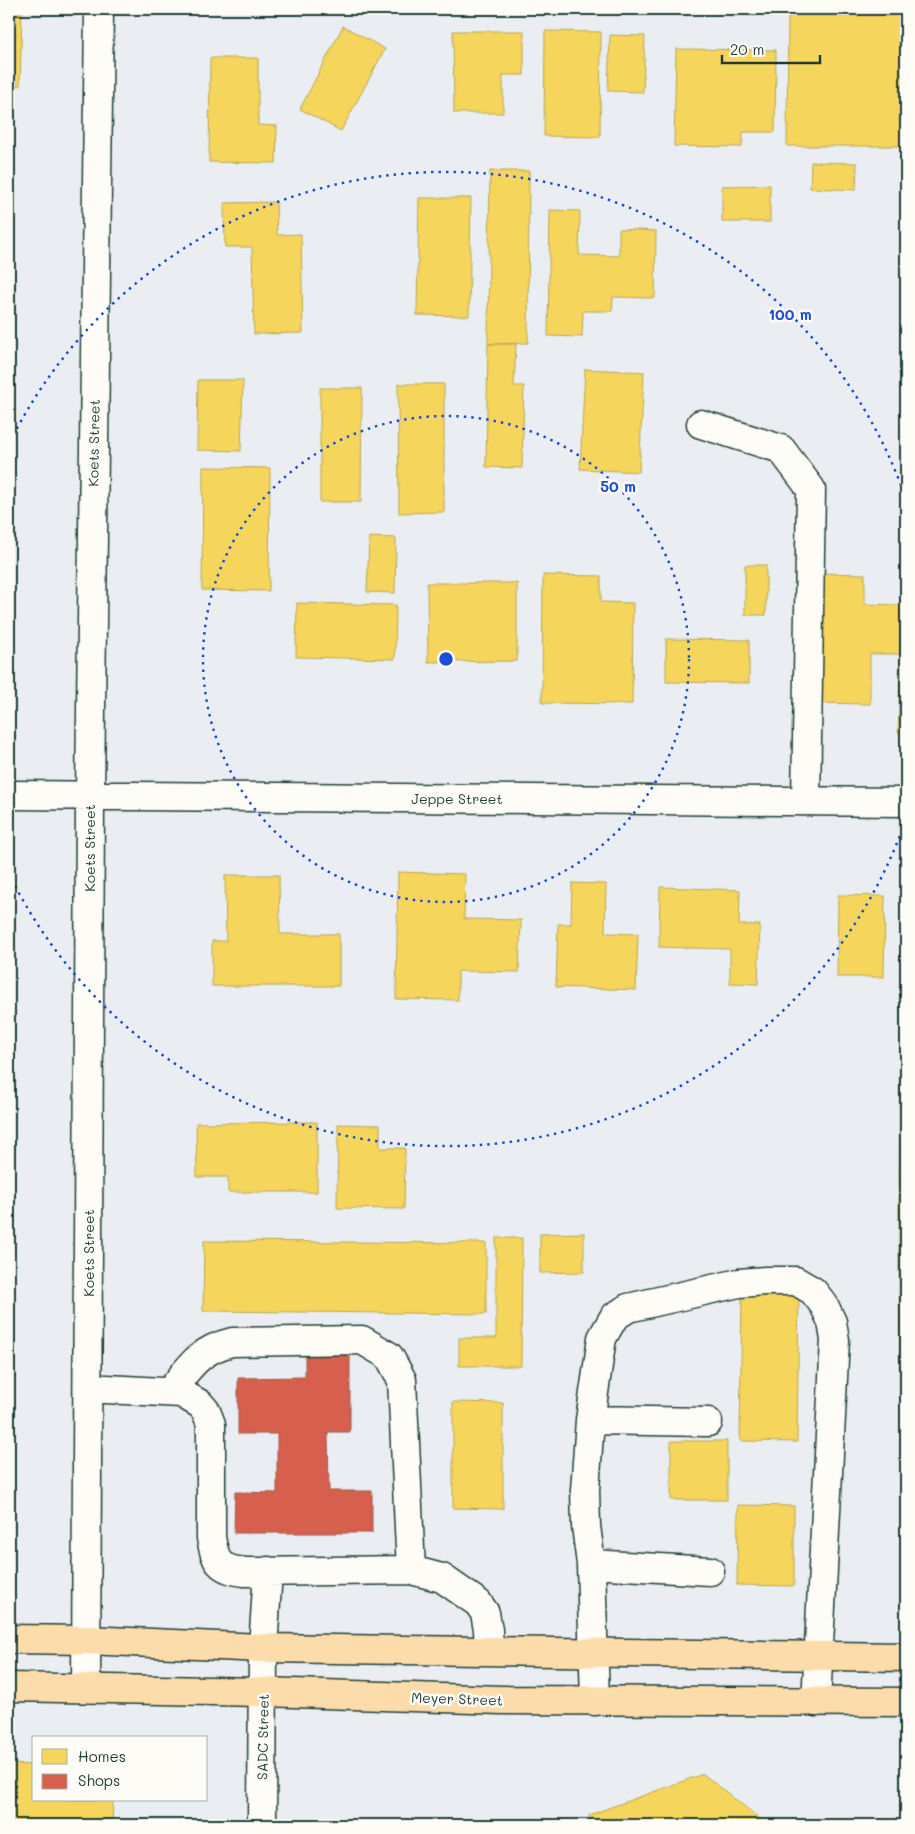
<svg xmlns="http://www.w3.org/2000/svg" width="915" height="1834" font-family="Mali,sans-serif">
<rect width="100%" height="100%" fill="#eaedf2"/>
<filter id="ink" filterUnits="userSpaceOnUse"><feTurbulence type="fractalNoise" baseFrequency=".02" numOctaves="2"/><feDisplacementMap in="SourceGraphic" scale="10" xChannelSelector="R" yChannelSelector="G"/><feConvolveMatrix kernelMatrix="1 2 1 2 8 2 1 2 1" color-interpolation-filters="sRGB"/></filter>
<g filter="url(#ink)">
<path fill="#f6d55c" stroke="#b6a750" d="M9 9H22L20 86 9 85Z
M788 9H906V146H787Z
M343 26 385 49 341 131 300 109Z
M453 31H524V75H503V113H454Z
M545 31 601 32 600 137 544 136Z
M610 35 645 36 643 92 608 91Z
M676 49 776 50 775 132H743L742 147 674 146Z
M210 58H258V125L277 126 276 163 209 162Z
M811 162 857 163 856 190 810 188Z
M490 171H529L528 343 488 344Z
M770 185V222H722V186Z
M419 198H471L469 316 417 315Z
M276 202 277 235 301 234 303 333 254 334 252 247H225L224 203Z
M550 210 580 211 579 255 619 256V229L656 231 655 298 613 297 612 311H583L582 337 548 336Z
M488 344H516L514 386H524L522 468 486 467Z
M585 369 644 372 639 472 580 469Z
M198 380H243L241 451 197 450Z
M398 384H444V512L399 513Z
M320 388H362L361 502H320Z
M203 467 270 468 269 591 202 590Z
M369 537 396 538 395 593 367 592Z
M745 565H766V615H745Z
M812 573 865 574V604L901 605 900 654H870V704L812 703Z
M543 575 601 576V602L633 603 632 704 542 703Z
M427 583H517V661L428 662Z
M903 596H906V733H898Z
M297 603 396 605 395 659 296 657Z
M666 639 749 640V683L666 682Z
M398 872 465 874 464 919 521 920 519 972 458 971V1000L396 999Z
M225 875H279L280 934H339V986H212V941H226Z
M572 883 606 884 605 933 638 934 636 990 556 987 558 924H571Z
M660 887 740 890 739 925H760L758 984 730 983V949L659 947Z
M838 895 885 896 884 977H837Z
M900 1048H906V1220H899Z
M317 1122V1192H228V1177H197L196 1123Z
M338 1124 380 1125V1148H405L404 1209 337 1208Z
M899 1220H906V1396H900Z
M584 1233V1272L540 1273V1234Z
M496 1238H522L521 1366H459V1338H496Z
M204 1241 486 1243V1314L203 1311Z
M742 1291 799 1292 797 1442 740 1441Z
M453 1402 503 1403V1509L453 1508Z
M905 1418H906V1525Z
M671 1441H727V1500H671Z
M738 1505 794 1506V1586L737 1585Z
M9 1764 34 1765V1800H113L112 1825H9Z
M703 1774 768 1825H593L589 1815Z"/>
<path fill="#d6604d" stroke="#9f5646" d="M305 1355H350V1432H328L329 1491H372V1533H234L235 1492 277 1493V1434H238V1378L305 1377Z"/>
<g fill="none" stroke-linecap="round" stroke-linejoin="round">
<g stroke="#1f3d34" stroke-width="31">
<path id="minor" d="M701 424 781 449 811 489 806 801
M9 795 906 802
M88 1388 181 1393 200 1404 206 1411 211 1424V1538C216 1563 219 1569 245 1572L411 1570 442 1578 478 1603 485 1613 488 1630 489 1650
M170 1392C190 1366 199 1350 232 1342L362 1340 389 1356 402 1380 411 1570
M590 1420 708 1422
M591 1564 710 1571
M86 1688 90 797 99 9
M595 1701 591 1564 586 1526 585 1490 590 1420 602 1338 614 1317 628 1308 739 1283 765 1281H796L813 1291 824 1305 832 1322 835 1340 816 1702
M262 1825 263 1648 268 1571"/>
</g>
<g stroke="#1f3d34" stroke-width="31">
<path id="major" d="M9 1639 87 1640 263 1648 906 1657
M9 1687 264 1692 502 1700 906 1702"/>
</g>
<use href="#minor" stroke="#fdfcf7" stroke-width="28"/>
<use href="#major" stroke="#fddcac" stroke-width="28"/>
</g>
</g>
<g fill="none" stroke="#1d4ed8" stroke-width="2.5" stroke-dasharray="2.5 5">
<circle cx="446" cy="659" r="243"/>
<path d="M905 822A487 487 0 0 1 10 876M10 442A487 487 0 0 1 905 496"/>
</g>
<g text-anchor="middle" stroke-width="5" stroke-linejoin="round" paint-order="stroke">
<g font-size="14" fill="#1f3d34" stroke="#fdfcf7">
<text transform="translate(94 443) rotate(-89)" y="5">Koets Street</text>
<text x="457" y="804">Jeppe Street</text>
<text transform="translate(90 848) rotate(-90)" y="5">Koets Street</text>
<text transform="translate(89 1253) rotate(-90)" y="5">Koets Street</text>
<text transform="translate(457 1699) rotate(2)" y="5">Meyer Street</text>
<text transform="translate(263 1737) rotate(-89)" y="5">SADC Street</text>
</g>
</g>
<circle cx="446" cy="659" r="8" fill="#1d4ed8" stroke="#fdfcf7" stroke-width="2.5"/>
<g font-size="15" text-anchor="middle" font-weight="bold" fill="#1d4ed8" stroke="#fdfcf7" stroke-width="5" stroke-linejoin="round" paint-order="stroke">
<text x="790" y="320">100 m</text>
<text x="618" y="492">50 m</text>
</g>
<rect width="915" height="1834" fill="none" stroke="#fdfcf7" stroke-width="30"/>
<rect x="15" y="15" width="885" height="1804" fill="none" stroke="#1f3d34" stroke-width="2" filter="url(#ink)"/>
<rect x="32" y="1736" width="175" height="65" fill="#fdfcf7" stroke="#a4b0a9"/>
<rect x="42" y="1749" width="25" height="15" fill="#f6d55c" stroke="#a4b0a9"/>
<text x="78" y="1762" font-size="15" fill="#1f3d34">Homes</text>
<rect x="42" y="1774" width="25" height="15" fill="#d6604d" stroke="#a4b0a9"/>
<text x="78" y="1786" font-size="15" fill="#1f3d34">Shops</text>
<path d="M722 55v8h98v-8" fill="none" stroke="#1f3d34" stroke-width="2.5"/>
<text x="730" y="55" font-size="15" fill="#1f3d34" stroke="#fdfcf7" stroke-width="4" paint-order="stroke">20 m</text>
</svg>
